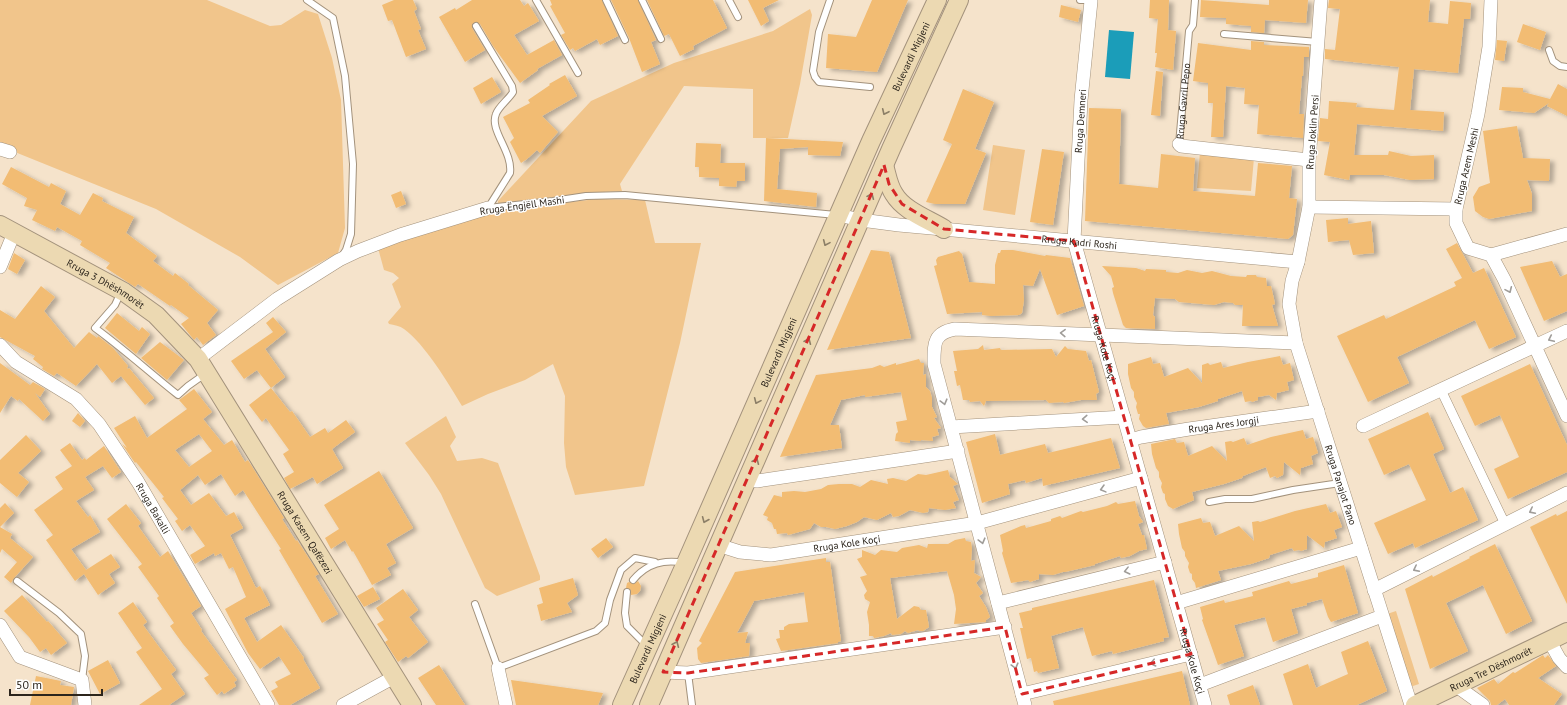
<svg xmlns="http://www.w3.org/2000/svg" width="1567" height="705" font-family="'PT Sans',sans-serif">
  <defs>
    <filter id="shadow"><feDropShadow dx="4.5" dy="2.5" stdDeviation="2" flood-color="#0004"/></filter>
  </defs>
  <rect width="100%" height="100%" fill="#f5e3cb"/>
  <!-- green -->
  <path fill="#f1c58b" d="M0 0H207L270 26 281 25 305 10 318 14 332 58 341 100 345 228 338 253 278 285 240 257 156 209 0 146Z
    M810 9 812 15 800 84 788 138H753V89L684 86 620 184 622 191 586 193 498 204V201L591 101 674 63 773 31Z
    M993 145 1025 150 1015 215 983 210Z
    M1200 152 1254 158 1251 191 1197 188Z
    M597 199 645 200 655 243H701L680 343 644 486 575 495 566 467 564 443 565 396 553 364 525 380 488 394 462 406C449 384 424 343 404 329 400 326 394 325 389 324L388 322 401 307 392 284 399 278 393 273 384 270 378 248 499 210Z
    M446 416 456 437 450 446 457 461 482 458 498 463 540 576V580L497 596 485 588 441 494 429 475 405 443Z
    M1396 611 1419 684 1410 687 1387 614Z"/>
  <!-- water -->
  <path fill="#1b9db9" d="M1109 30 1134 32 1130 79 1105 77Z"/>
  <!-- building -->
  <path fill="#f2bc73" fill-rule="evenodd" filter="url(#shadow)" d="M394 0H413L417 9 414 11 421 29 418 30 426 49 406 57 392 20 388 21 382 5Z
    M472 0H520L524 6 528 3 539 21 514 35 516 38 527 55 554 40 562 55 537 69 538 70 520 83 493 46 480 24 476 22 472 24V28L485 50 465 62 439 17 455 8 456 10Z
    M550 0H602L618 36 600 45 597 39 575 51 573 48 570 50 561 35 565 33 550 6 552 5Z
    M611 0H638L656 40 651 42 660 64 642 72 629 38Z
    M647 0H713L727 28 693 46 694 49 680 56 669 34 664 36Z
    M748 0H779L763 8 769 21 761 26Z
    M872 0H908L877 72 826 68 828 34 856 37Z
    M1150 0H1169L1168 30 1176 31 1173 70 1155 67 1157 53H1155L1158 19 1149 18Z
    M1201 0 1269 5V0H1308L1306 23 1265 20 1264 33 1251 32V26L1226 24V18L1200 17Z
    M1329 0H1430L1428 22 1448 24 1450 1 1471 3 1470 19H1464L1458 73 1414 69 1410 110 1444 112 1443 131 1357 124 1354 155H1388L1389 151 1411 156 1434 155V179L1410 180 1384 175H1350L1349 180 1324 175 1330 142 1318 141 1320 118 1328 119 1329 101 1357 103 1356 107 1394 110 1399 67 1325 59V49L1335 50 1340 9 1328 8Z
    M1061 5 1081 10 1078 22 1059 17Z
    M1523 24 1546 32 1540 50 1517 42Z
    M1497 40 1507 41 1504 61 1495 60Z
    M1251 41 1264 42V45L1309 47V57H1304L1303 76H1302L1299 114H1304L1303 138 1257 134 1259 105 1244 104 1245 88 1226 86 1223 137H1211L1213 103H1208V83L1193 81 1198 43 1251 50Z
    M1156 71 1163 72 1160 116 1151 115Z
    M565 75 577 96 542 116 558 132 540 153 537 150 527 159 521 163 510 142 514 138 503 117 530 103 528 100 550 85 549 84Z
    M492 77 501 92 481 104 473 88Z
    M1558 84 1567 89V116L1547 106 1549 103 1534 113 1499 110 1502 87 1523 88V92L1550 99Z
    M963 89 994 102 975 149 986 153 965 204H935L926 202 952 144 943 140Z
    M1089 108 1121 109 1119 184 1158 188 1161 154 1195 158 1193 191 1255 196 1258 163 1292 166 1289 198 1297 199 1293 235 1288 239 1085 221Z
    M1517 126 1523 158 1550 159 1549 181 1527 180 1532 194V211L1489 219 1483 217 1475 211 1473 197 1479 187 1490 183 1483 131Z
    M766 138 843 142 840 156 808 155V147L780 149 777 189 817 193 816 207 764 201Z
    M696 143 721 144 720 163H745V181H737L736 187 719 186V178L699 177V167H695Z
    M1042 149 1064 152 1053 225 1030 222Z
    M11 167 49 187 51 183 66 191 60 204 80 215 93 193 103 198 102 201 134 217 126 233 157 256 153 261 173 276 175 273 189 284 188 285 218 310 207 323 216 335 203 345 197 337 194 340 181 324 189 318 171 305 170 306 138 284 135 287 106 268 110 263 80 245 82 241 57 227 55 231 32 220 37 210 24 206 27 198 2 184Z
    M401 191 406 204 396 208 391 195Z
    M1348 218V224L1371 221 1374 253 1353 255 1349 240 1328 242 1326 220Z
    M1457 243 1473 273 1484 268 1516 337 1489 349 1475 320 1397 357 1409 383 1368 402 1337 336 1384 315 1386 319 1456 286 1454 282 1462 278 1446 249Z
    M871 250 889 252 911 338 827 350Z
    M1001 250H1013L1045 256 1046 255 1070 258 1084 306 1057 315 1040 269 1033 286 1023 285 1024 300 1022 313 1019 315 991 316 982 315V312L947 314 934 266 937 265 936 260 938 257 959 251 962 254 969 282 995 284V265L998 253H1000Z
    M14 253 25 260 17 274 8 269Z
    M1552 261 1560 277 1567 274V311L1544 321 1520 267Z
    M1102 266 1136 268 1145 271 1146 269 1166 270V272L1178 273 1187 270 1202 273 1212 271 1231 276 1246 277 1247 275H1256L1257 277 1266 278 1267 286H1271L1275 304 1272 305 1278 326H1242L1243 305H1235L1233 303 1224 302 1214 305 1179 302 1175 299 1155 298 1153 315 1155 317V329L1126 328 1123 325 1113 293 1112 288 1114 287 1111 276Z
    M41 286 55 297 44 311 74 348 89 332 97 338 98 336 113 348 128 366 127 368 128 369 129 368 154 398 145 405 121 376 112 383 97 364 76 386 57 373 54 376 42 369 43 367 33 359 35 356 0 337V310L15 319Z
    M117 313 139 331 142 327 150 334 136 354 105 328Z
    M273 317 286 332 265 349 285 377 271 388 257 370 244 379 231 361 273 332 266 323Z
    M160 342 184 360 167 380 141 358Z
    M983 345 984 350 1000 348 1001 350 1052 349 1056 357 1065 346 1068 349 1086 351 1089 361 1091 360 1099 392 1096 394 1097 400H1081L1064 403 1063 402 1049 403 1046 400 986 401 984 406 980 401 970 402 969 400H963L960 385 957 386 954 371H957L953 351 978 349Z
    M1280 356 1283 365 1290 363 1294 380 1287 382 1289 390 1277 393 1276 400 1269 395 1258 397V400L1252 402 1251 401 1245 402 1242 391 1218 399V401L1199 407 1166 413 1169 424 1146 428 1143 426 1139 419 1140 414H1138L1136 407 1137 403 1134 397V392L1131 388 1128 374V364L1151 357 1153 364 1160 363 1164 377 1188 368 1202 383V365L1208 363 1210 365 1221 362 1223 368 1248 362Z
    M919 359 921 363H924L923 375 926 374V387L930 391 932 398V407L937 417 934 418 941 428 937 429 939 435 932 437 933 441 921 440V441L910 440V443L895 441 896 434 898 432 896 422 907 420 901 392 865 397V395L841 400 830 425H839L842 448 780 457 816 375 872 368 880 365 884 367 896 363V365Z
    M0 363 30 385 33 382 45 389 40 397 35 393 50 414 43 421 19 399 18 401 11 396 0 413Z
    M1530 364 1567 445V472L1508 499 1494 469 1519 457 1500 415 1475 426 1461 396Z
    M271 388 290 412 292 411 310 437 325 428 328 433 346 420 355 432 332 449 343 468 317 484 313 477 290 489 284 478 294 472 283 454 289 450 266 418 262 422 249 405Z
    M194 389 212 412 203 419 224 445 232 440 245 462 248 460 284 518 282 519 296 541 297 540 319 574 315 576 338 614 322 623 279 550 281 549 243 490 235 496 221 474 205 485 198 475 180 490 191 505 209 493 226 516 234 512 243 528 230 535 256 588 260 586 270 605 244 618 257 642 281 625 304 658 303 659 320 688 290 705H279L271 691 278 687 275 682 291 674 279 656 260 669 248 653 225 609 246 597 233 567 229 569 221 553 215 556 214 553 195 564 190 555 205 546 190 525 182 531 175 521 178 519 162 498 164 497 136 462 135 463 122 444 127 448 114 428 135 416 147 438 187 409 179 400ZM199 434 212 451 189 467 175 450Z
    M1428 412 1444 449 1433 454 1450 493 1463 487 1478 520 1415 548 1413 543 1388 554 1374 523 1426 500 1409 464 1384 475 1368 439Z
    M78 413 85 421 80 427 72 421Z
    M1303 430 1306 439 1313 437 1318 453 1311 456 1313 464 1301 468 1300 475 1284 462 1283 475 1277 478 1275 476 1270 478 1266 467 1243 476 1242 478 1224 484 1192 492 1194 500 1173 509 1168 506 1165 499V494L1163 493 1161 487 1162 483 1159 477V472L1156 468 1152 454 1151 444 1175 439 1177 443 1184 442 1188 456 1212 446 1227 461 1225 442 1231 441 1233 442 1244 438 1247 445 1271 437Z
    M995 434 1000 455 1045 444 1048 453 1111 438 1120 468 1043 486 1042 478 1026 483 1025 480 1008 484 1010 494 982 503 966 442Z
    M26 435 41 451 18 473 29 482 17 497 0 483V460Z
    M70 443 82 460 85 458 86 460 104 446 121 472 112 478 103 466 85 477 94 490 76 501 88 517 90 515 100 532 71 549 86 570 111 554 120 567 109 574 115 583 98 595 84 574 75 581 46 540 53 535 34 510 63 489 55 477 72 466 60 450Z
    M948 470 950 477 958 484 953 486 959 500 953 502 956 508 945 510 929 508 928 512 923 513 910 510 899 516 893 517 891 513 877 520 864 517 857 522 847 526 835 529 826 527H821L814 523 810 529 788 535 787 533 777 534 776 529H774L772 523 767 520 768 517 763 515 774 495 782 497V492L794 491 805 492 821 489 828 485 839 484H852L860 487 871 480 888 484 887 479 893 478 906 481 918 474 926 475Z
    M379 471 413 528 386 544 396 563 387 568 391 575 372 585 353 551 352 552 345 540 331 549 325 538 339 529 324 505Z
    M1135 501 1139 516 1143 522 1138 524 1142 535H1144L1147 549 1139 551 1130 556 1121 558 1120 556 1095 564V565L1065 572H1063L1053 575 1039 574V579L1030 582 1028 580 1023 581 1011 583 1002 553 1003 551 1000 535 1021 526 1025 525 1026 528 1051 521V519L1060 516 1062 518 1081 511 1083 512 1107 506 1116 502 1118 504Z
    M5 503 14 513 0 527V508Z
    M126 504 141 523 138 526 160 557 168 551 201 606 191 613 202 630 201 631 237 680 234 682 236 686 224 694 222 691 217 695 204 678 209 675 183 644 170 626 174 623 157 598 159 596 138 567 142 564 107 519Z
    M1326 504 1330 513 1336 511 1342 527 1334 530 1337 538 1325 542 1324 548 1307 535V549L1301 551 1299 550 1294 551 1292 548 1270 555 1269 558 1251 564 1218 571 1221 580 1196 588 1195 583 1192 579V574L1190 573 1188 567 1189 563 1185 556V552L1182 548 1179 534 1178 524 1201 518 1203 523 1210 522 1215 536 1239 526 1254 541 1252 522 1258 521 1260 522 1295 511Z
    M1567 511V604L1530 527 1556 514 1557 516Z
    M0 527 12 534 10 538 33 557 14 578 11 583 4 577 17 562 2 549 0 553Z
    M606 538 613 547 598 558 591 549Z
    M965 538 966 541 971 542 972 549 971 561 975 560 974 573 981 577 976 583 983 593 979 596 986 607 990 617 986 620V622L954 624 956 609 954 595 947 571 890 578 897 619 914 606 919 607 921 610H926L929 627 923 631H919L918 630 908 633 905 631 901 634 892 635 891 633 884 636 874 638 873 636H869V625L867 612 870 602 865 599 864 595 867 591 860 577 867 575 857 559 862 557V550L875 555 881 550 897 552 902 548 919 545 927 548 928 544H948L955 540Z
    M1495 544 1532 621 1506 634 1483 585 1446 603 1468 651 1430 669 1405 589 1432 575 1433 577 1470 558 1469 557Z
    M826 558V562H830L841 641 838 642V643L781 651 776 639 780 638 779 630H784V627L789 624 808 622 804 592 754 601 737 633 748 632 745 643H750L749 656 701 663 698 659 697 648 702 643 699 641 735 572Z
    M1344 565 1358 613 1331 622 1328 617 1322 599 1307 603V605L1291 609 1298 633 1273 642 1265 617 1234 625 1244 656 1218 665 1202 620 1203 619 1200 607 1224 600 1225 603 1253 596 1252 592 1289 581 1291 584 1318 577V573Z
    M573 578 578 595 567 603 572 612 541 621 537 605 543 603 539 588Z
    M1154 580 1169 637 1163 638 1164 641 1113 654 1112 651 1092 656 1083 627 1065 632 1051 636 1059 668 1038 673 1037 671 1034 672 1031 658 1027 659 1020 628H1023L1019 613 1032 610V608Z
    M638 581 641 586 640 591 637 594 631 595V590L626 588 627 583 629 582 634 584Z
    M373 587 380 599 364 607 357 596Z
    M403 589 418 610 409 617 428 642 408 658 406 656 398 662 385 642 388 640 377 624 384 620 376 608Z
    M22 595 47 622 48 621 67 643 51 655 46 648 40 652 29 637 4 611Z
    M133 602 147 622 143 625 176 670 171 674 185 694 169 705H139L162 689 136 652 142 648 118 613Z
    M1368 641 1387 691 1357 705H1293L1283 674 1308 664 1316 688 1348 674 1341 652Z
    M1543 655 1545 658 1548 655 1556 666 1538 678 1562 694 1554 705H1509L1505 699 1497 705H1491L1490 701 1477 688 1494 679 1498 684 1513 672 1515 673Z
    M108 660 120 683 100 694 88 671Z
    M439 665 445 674 465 705H436L418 678Z
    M1182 671 1190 705H1054L1053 701Z
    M36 676 61 681 60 685 74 687 71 705H30Z
    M511 680 603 693 598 705H516Z
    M1253 685 1260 705H1230L1227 695Z"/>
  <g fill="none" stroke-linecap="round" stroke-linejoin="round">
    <defs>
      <g id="service">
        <path d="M307 0 333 18 345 76 353 164 351 234 346 250 342 256"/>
        <path d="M536 0 578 73"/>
        <path d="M606 0 625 40"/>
        <path d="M642 0 661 39"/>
        <path d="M729 0 738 17"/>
        <path d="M830 0 819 32 813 71 815 77 819 82 870 87"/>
        <path d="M1080 0H1092"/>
        <path d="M476 26 512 86 513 92C509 99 498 107 496 114 489 130 513 152 510 173L488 208"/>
        <path d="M1224 34 1318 42"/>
        <path d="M1549 50 1553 61 1560 66 1567 67"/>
        <path id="s1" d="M1179 144 1189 31 1193 25 1195 0"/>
        <path d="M488 208 553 201 586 196 625 195 836 215"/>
        <path d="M121 292 115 305 95 328C124 349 150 373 178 395L188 386 205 374"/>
        <path d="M1209 502 1225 499H1252L1293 490 1340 483"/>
        <path d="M633 580C647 563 664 559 685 563"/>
        <path d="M17 581 59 613 81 634 85 656 82 680"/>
        <path d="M627 592 625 613 627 626 647 646"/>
        <path d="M475 604 498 668 596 631 605 623 610 600 621 570 635 558 655 562"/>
        <path d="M688 673 692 705"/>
      </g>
      <path id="pedestrian" d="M1441 390 1505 524"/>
      <g id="minor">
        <path id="s2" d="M1321 0 1309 160V207L1298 262 1292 281 1289 304 1296 343 1411 705"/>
        <path d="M1491 0 1489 47 1478 114 1456 209V223L1468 248 1491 255 1504 279 1567 416"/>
        <path id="s3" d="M1091 1 1081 100 1074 241 1205 705"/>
        <path d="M1179 144 1181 146 1309 160"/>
        <path d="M0 149 10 152"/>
        <path d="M1309 207 1456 209"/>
        <path id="s4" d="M838 215 861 220 899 225 1298 262"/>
        <path d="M1491 255 1567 234"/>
        <path d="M0 267 14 233"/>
        <path id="s5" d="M0 345 16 362 76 399 99 424 138 482 268 705"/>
        <path d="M198 359 277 299 339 260 358 251 400 235 488 208"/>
        <path d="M1363 426 1567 331"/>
        <path d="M951 427 1124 417"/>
        <path id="s6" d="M1130 440 1141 437 1189 429 1318 411"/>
        <path d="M748 480 757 481 958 451"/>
        <path id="s7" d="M718 545 740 552 771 555 977 523 1141 478"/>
        <path d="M1374 590 1567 493"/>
        <path d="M998 603 1165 562"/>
        <path d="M1176 603 1361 548"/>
        <path d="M0 625 20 657 82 680 85 705"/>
        <path d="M1549 640 1559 658 1567 667"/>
        <path d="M498 668 506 705"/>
        <path d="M663 672 688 673 1005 627"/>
        <path d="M1200 685 1382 616"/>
        <path d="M1455 685 1483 705"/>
        <path d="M1022 694 1191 654"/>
        <path d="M343 705 394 677"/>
        <path d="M1025 705 934 364C934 344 933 333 955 329L1296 343"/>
      </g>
      <g id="secondary">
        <path d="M884 165C887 175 888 185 894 194 904 211 928 219 944 229"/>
        <path id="s8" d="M0 225 124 292 156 315 198 359 412 705"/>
        <path id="s9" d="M622 705 686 563 871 141 937 0"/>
        <path d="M649 705 891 149 959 0"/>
        <path id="s10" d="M1415 705 1567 632"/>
      </g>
    </defs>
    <!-- service casing -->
    <use href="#service" stroke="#a3927c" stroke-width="8"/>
    <!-- pedestrian casing -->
    <use href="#pedestrian" stroke="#a3927c" stroke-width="10"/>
    <!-- minor casing -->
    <use href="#minor" stroke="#a3927c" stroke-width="14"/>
    <!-- secondary casing -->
    <use href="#secondary" stroke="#a3927c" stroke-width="20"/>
    <!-- service -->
    <use href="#service" stroke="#fff" stroke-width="6"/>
    <!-- pedestrian -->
    <use href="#pedestrian" stroke="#fff" stroke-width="9"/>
    <!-- minor -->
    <use href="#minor" stroke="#fff" stroke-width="13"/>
    <!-- secondary -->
    <use href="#secondary" stroke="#ecd9b2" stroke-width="18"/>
  </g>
  <!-- one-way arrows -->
  <defs><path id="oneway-chevron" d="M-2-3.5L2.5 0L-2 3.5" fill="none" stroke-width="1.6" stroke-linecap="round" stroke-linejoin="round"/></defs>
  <g stroke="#8c7f67">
    <use href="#oneway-chevron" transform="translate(885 112) rotate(115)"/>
    <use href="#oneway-chevron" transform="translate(871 196) rotate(-67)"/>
    <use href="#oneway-chevron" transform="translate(826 243) rotate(114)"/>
    <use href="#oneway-chevron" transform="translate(808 341) rotate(-67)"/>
    <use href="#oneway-chevron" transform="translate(757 401) rotate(114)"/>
    <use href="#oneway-chevron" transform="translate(756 461) rotate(-67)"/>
    <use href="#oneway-chevron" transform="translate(705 520) rotate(113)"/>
    <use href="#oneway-chevron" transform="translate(676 644) rotate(-67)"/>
  </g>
  <g stroke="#a09d99">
    <use href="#oneway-chevron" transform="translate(1509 290) rotate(66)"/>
    <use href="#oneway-chevron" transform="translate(1063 333) rotate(-178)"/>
    <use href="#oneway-chevron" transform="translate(1551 339) rotate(155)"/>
    <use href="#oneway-chevron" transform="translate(944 402) rotate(75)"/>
    <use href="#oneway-chevron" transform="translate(1085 419) rotate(177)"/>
    <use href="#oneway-chevron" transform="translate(1103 489) rotate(165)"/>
    <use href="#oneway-chevron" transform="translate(1532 511) rotate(153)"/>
    <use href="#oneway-chevron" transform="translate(982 541) rotate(75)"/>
    <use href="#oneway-chevron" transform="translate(1416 569) rotate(153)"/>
    <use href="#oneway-chevron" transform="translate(1127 571) rotate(166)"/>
    <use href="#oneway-chevron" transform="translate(1153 663) rotate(167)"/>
    <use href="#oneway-chevron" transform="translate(1015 666) rotate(75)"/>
  </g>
  <!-- marked area -->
  <path fill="none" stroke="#d62828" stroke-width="3" stroke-dasharray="8 5" stroke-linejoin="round" d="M884 165 889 184 902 204 944 229 1074 241 1191 654 1022 694 1005 627 688 673 663 672Z"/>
  <g text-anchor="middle" stroke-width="3" stroke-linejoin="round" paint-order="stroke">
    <!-- street labels -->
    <g font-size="10" fill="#2c251c" stroke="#fff">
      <text dy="4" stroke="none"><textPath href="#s9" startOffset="710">Bulevardi Migjeni</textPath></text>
      <text dy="4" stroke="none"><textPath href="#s1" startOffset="43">Rruga Gavril Pepo</textPath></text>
      <text transform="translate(1080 121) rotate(-86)" y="4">Rruga Demneri</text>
      <text transform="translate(1312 132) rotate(-86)" y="4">Rruga Joklin Persi</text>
      <text transform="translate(1466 166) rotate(-77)" y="4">Rruga Azem Meshi</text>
      <text transform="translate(522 205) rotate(-8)" y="4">Rruga Ëngjëll Mashi</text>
      <text dy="4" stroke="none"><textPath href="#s4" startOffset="243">Rruga Kadri Roshi</textPath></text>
      <text dy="4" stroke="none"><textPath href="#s8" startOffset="121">Rruga 3 Dhëshmorët</textPath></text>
      <text dy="4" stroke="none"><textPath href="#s3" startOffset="352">Rruga Kole Koçi</textPath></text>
      <text dy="4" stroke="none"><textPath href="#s9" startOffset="386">Bulevardi Migjeni</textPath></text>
      <text dy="4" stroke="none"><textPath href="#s6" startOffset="95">Rruga Ares Jorgji</textPath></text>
      <text dy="4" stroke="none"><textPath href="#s2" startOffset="495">Rruga Panajot Pano</textPath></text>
      <text dy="4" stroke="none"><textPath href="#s5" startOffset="228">Rruga Bakalli</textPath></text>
      <text dy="4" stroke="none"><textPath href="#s8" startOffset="445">Rruga Kasem Qafëzezi</textPath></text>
      <text dy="4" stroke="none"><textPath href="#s7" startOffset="131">Rruga Kole Koçi</textPath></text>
      <text dy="4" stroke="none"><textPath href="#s9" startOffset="62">Bulevardi Migjeni</textPath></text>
      <text dy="4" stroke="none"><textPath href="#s3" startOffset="677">Rruga Kole Koçi</textPath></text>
      <text dy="4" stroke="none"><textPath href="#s10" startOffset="84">Rruga Tre Dëshmorët</textPath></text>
    </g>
  </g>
  <!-- scale -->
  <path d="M10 689v6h92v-6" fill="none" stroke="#2c251c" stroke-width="2"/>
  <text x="16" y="689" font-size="12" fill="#2c251c" stroke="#ffffff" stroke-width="3" paint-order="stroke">50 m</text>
</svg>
